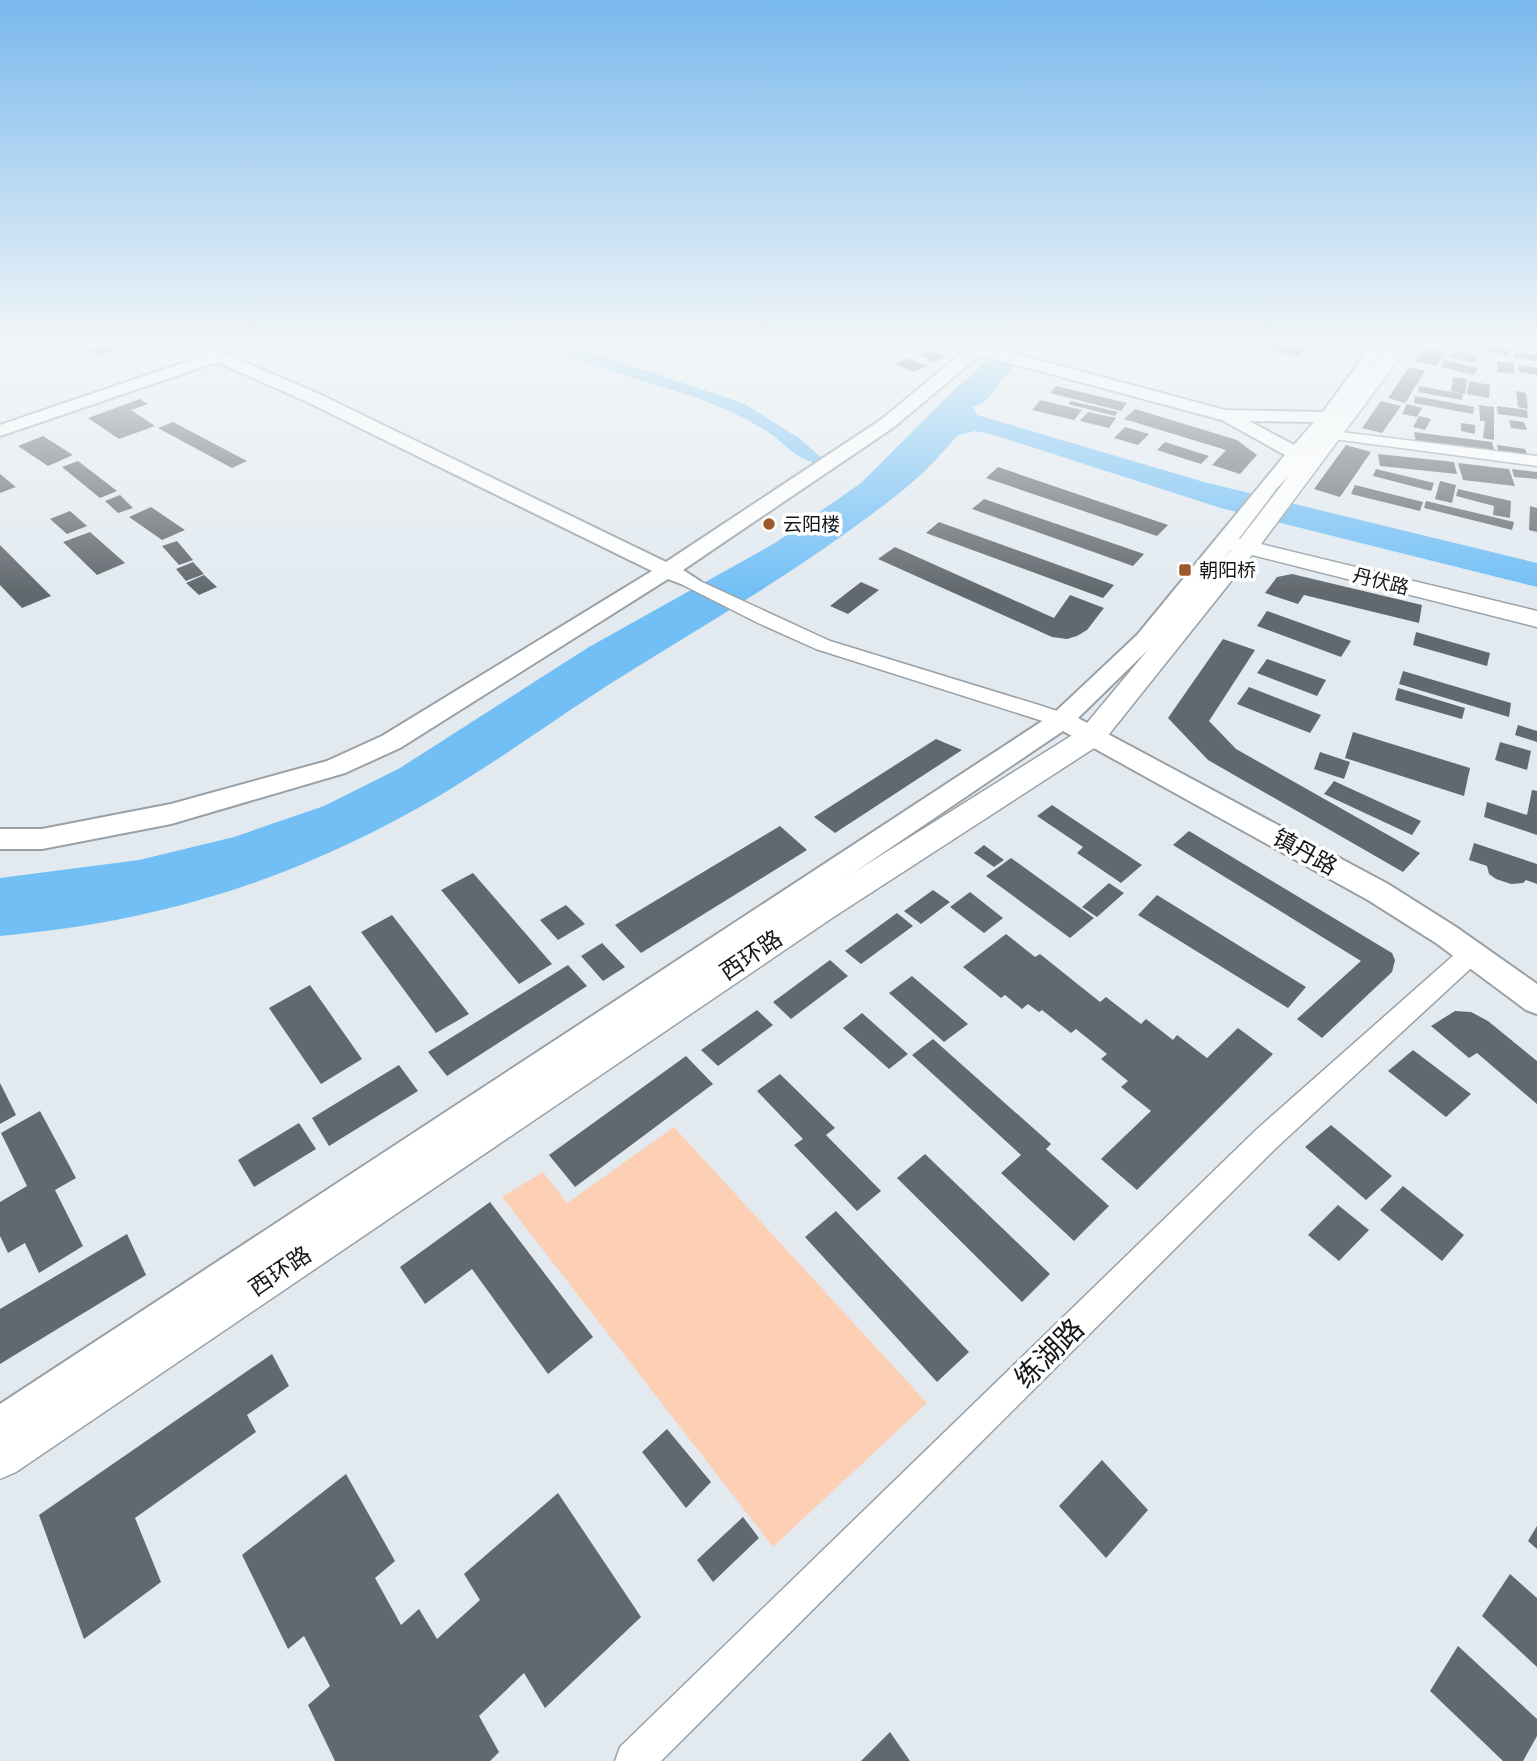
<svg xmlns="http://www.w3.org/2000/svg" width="1537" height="1761" font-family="'Space Grotesk','Noto Sans SC',sans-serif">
  <rect width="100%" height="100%" fill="#e2eaf0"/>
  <!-- green -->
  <path fill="#fdcfb5" d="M674 1127 927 1403 773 1547 502 1197 543 1172 567 1203Z"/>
  <!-- water -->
  <path fill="#72bff5" d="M544 345H570L745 404 800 439 822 458 816 463C798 460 785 444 771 434 702 388 617 381 544 345Z
    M1004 345H1038C1029 352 1019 359 1012 368 998 383 994 399 973 407L977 415 1204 482 1537 563V587L1221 508 991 434 975 431 958 435C942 453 926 471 908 486 823 555 729 610 637 667 560 714 488 770 409 813 275 886 152 922 0 936V878L139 860 234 837 324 806 400 768 589 647 775 543 861 483 950 394Z"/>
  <!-- building -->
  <path fill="#62696e" d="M97 345H105L115 350 101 356 88 349Z
    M1251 345H1306L1298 357Z
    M1457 345H1485L1509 349V356Z
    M1424 347 1445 352 1436 366 1415 361Z
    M930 350 945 357 933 362 918 354Z
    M1453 350 1479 356 1475 363 1449 357Z
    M1514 351 1537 355V361L1514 358Z
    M908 358 927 366 914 372 895 364Z
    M1445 360 1478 368 1474 375 1441 367Z
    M1498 361 1514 363V374L1497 372Z
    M1519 365 1537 368V375L1519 372Z
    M1409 367 1425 371 1405 403 1388 398Z
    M1453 377 1467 379 1465 394 1451 391Z
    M1469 381 1490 385 1489 398 1467 394Z
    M1056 386 1127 403 1121 411 1050 393Z
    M1419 386 1463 394 1462 400 1418 392Z
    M1516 391 1526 393 1528 409 1518 407Z
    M1415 396 1474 407 1473 414 1414 403Z
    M140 399 148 404 131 410 155 426 119 439 88 418Z
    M1040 400 1082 410 1074 420 1032 410Z
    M1071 401 1118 412 1115 416 1068 404Z
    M1381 401 1401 406 1382 433 1362 428Z
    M1407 404 1422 408 1417 417 1402 414Z
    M1479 405 1494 407V440L1483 438 1485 421H1480Z
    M1497 406 1527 410 1528 418 1498 414Z
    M1135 409 1237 440 1257 455 1240 474 1212 465 1226 450 1124 419Z
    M1088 412 1116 418 1109 428 1080 421Z
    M1419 416 1431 419 1425 430 1413 427Z
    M1509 420 1524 422 1527 430 1511 428Z
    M173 422 247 461 232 468 158 428Z
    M1461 423 1475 425V434L1461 431Z
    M1125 427 1149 434 1138 445 1114 438Z
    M1414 432 1492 442 1495 452 1416 442Z
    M43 436 73 455 48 466 18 446Z
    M1165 442 1209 456 1201 464 1157 450Z
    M1346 445 1371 452 1340 497 1314 489Z
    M1497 445 1525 449 1528 457 1499 454Z
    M1378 454 1454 462 1457 474 1380 466Z
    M78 461 117 491 100 498 62 467Z
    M1458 463 1509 469 1515 486 1463 480Z
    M998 467 1168 525 1157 536 986 478Z
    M1376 469 1434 483 1431 491 1373 476Z
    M1512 469 1537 472V479L1514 477Z
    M0 474 16 487 0 493Z
    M1440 481 1456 485 1452 503 1435 499Z
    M1355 485 1423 502 1420 511 1351 494Z
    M1458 489 1511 501 1510 518 1493 515 1494 506 1456 496Z
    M120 495 133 508 118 513 105 501Z
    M984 499 1144 554 1133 566 972 509Z
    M1426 501 1514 522 1512 530 1424 508Z
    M1530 506 1537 508V532L1529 530Z
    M151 507 185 530 162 540 129 517Z
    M70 511 87 526 67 534 50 519Z
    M939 522 1114 585 1103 598 926 533Z
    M90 532 125 563 97 575 63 542Z
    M177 541 193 560 179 565 162 546Z
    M0 545 51 596 22 608 0 585Z
    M895 547 1054 618 1070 595 1104 608 1087 630 1077 636 1067 639 1052 637 878 559Z
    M193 562 204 574 186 581 176 569Z
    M1292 574 1422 605 1419 623 1304 595 1298 604 1265 593 1277 577Z
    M204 575 217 587 199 595 186 583Z
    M861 582 879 590 848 614 830 606Z
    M1267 611 1351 641 1341 657 1257 626Z
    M1416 632 1490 653 1487 666 1413 645Z
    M1223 639 1255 650 1209 721 1236 749 1420 853 1403 872 1208 760 1168 718Z
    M1267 659 1326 680 1317 696 1257 673Z
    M1403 671 1511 703 1509 717 1399 684Z
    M1249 687 1321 715 1310 733 1237 704Z
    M1398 688 1465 708 1462 719 1395 700Z
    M1518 725 1537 731V742L1515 735Z
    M1353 732 1470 768 1464 796 1345 758Z
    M936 739 962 750 835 833 814 817Z
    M1500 742 1531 751 1527 770 1495 760Z
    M1320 752 1350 762 1344 779 1314 769Z
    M1334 781 1421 821 1412 835 1324 794Z
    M1532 790 1537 791V835L1484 817 1487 802 1527 815Z
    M1052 805 1142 865 1121 883 1077 853 1083 847 1037 816Z
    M780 826 807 850 641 953 615 925Z
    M1189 831 1392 953 1395 960 1392 972 1322 1038 1297 1019 1361 961 1173 845Z
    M1474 843 1537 864V884L1526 880 1523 883 1511 884 1496 879 1489 874 1487 866 1469 860Z
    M984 845 1004 860 994 867 974 853Z
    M1011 858 1094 918 1070 938 986 876Z
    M473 873 552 964 519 984 441 890Z
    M1109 883 1124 893 1097 917 1082 907Z
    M933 890 950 902 921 924 904 911Z
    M970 892 1003 918 984 933 950 907Z
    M1157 895 1306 987 1288 1008 1138 915Z
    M566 905 585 924 558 940 540 920Z
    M897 913 913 926 861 964 845 951Z
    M392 915 469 1014 436 1033 361 932Z
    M1006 934 1035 957 1040 954 1100 1002 1106 997 1141 1024 1146 1019 1173 1040 1177 1035 1207 1058 1238 1028 1273 1054 1137 1190 1101 1159 1151 1111 1121 1087 1128 1081 1101 1059 1107 1054 1076 1029 1071 1033 1042 1010 1039 1012 1028 1004 1022 1009 1005 995 1001 998 963 967Z
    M602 943 625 967 603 981 581 956Z
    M830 960 848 976 791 1019 773 1002Z
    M568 965 587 986 447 1076 428 1052Z
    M912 976 968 1024 944 1042 889 993Z
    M310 985 362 1059 321 1084 269 1008Z
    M757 1010 773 1025 718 1066 701 1050Z
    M1455 1011 1471 1012 1488 1021 1537 1061V1104L1477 1053 1469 1058 1431 1026Z
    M862 1013 908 1054 889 1069 843 1028Z
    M933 1039 1051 1144 1046 1149 1109 1206 1074 1241 1001 1173 1021 1155 912 1055Z
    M1413 1050 1471 1094 1446 1117 1388 1071Z
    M686 1056 713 1084 575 1187 549 1155Z
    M399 1065 418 1091 329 1146 312 1118Z
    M780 1074 835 1128 826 1135 881 1191 857 1211 794 1145 803 1139 757 1091Z
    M0 1083 16 1115 0 1124Z
    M40 1111 76 1178 55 1190 83 1246 39 1273 25 1243 8 1253 0 1236V1202L27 1186 1 1133Z
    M299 1123 316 1149 254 1187 238 1160Z
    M1331 1125 1392 1176 1366 1200 1305 1147Z
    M925 1154 1050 1274 1022 1302 897 1178Z
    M1403 1186 1464 1235 1442 1261 1380 1210Z
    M490 1202 593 1337 548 1374 472 1269 425 1304 400 1267Z
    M1338 1205 1369 1230 1339 1261 1308 1235Z
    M836 1211 969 1352 937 1382 805 1237Z
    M127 1234 146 1275 0 1364V1309Z
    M272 1354 289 1386 247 1415 256 1432 135 1518 161 1582 84 1639 39 1515Z
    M667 1429 711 1482 686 1508 642 1452Z
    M1102 1460 1148 1510 1106 1558 1059 1506Z
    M346 1474 395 1561 375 1578 401 1625 419 1609 437 1639 480 1600 464 1574 558 1493 641 1617 545 1708 524 1673 479 1716 499 1752 490 1761H335L308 1705 330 1686 304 1636 288 1649 242 1555Z
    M743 1517 759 1538 713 1582 697 1560Z
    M1537 1526V1549L1528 1541Z
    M1510 1574 1537 1598V1667L1482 1616Z
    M1458 1646 1537 1719V1736L1523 1761H1503L1430 1691Z
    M890 1732 910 1761H861Z"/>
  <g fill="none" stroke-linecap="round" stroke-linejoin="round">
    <defs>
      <path id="minor" d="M219 345H239L210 357 203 353Z
        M1316 429 1537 456V466L1311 436 1309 433Z
        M689 576 830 641 1042 706 1069 715 1072 720 1069 725H1055L816 649 758 623 683 585 680 581Z
        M1472 943 1480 946 1484 953 1480 960 1276 1148 661 1761H615L620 1747 1256 1130 1464 946Z"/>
      <path id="tertiary" d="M957 345H991L990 347 1225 410 1323 412 1372 345H1388L1334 421 1305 459 1277 488 1208 580 1153 645 1078 718 1388 884 1456 927 1537 984V1014L1526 1010 1436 943 1368 900 1063 731 14 1441 0 1447V1404L1053 714 1137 635 1285 455 1222 420 980 355 894 427 683 570 700 581 697 586 689 587 668 579 400 748 345 773 171 824 42 849H0V829H42L171 804 327 761 382 736 652 571 305 401 217 362 0 436V425L218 351 317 393 666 562 882 419 964 351 959 349ZM1249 421 1314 422 1294 445Z"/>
      <path id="secondary" d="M1390 345H1409L1261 544 1537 611V627L1252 555 1102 743 832 918 16 1472 0 1479V1429L810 900 1082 729 1231 550 1218 547 1214 542 1218 537 1226 535 1240 539Z"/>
    </defs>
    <!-- minor casing -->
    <use href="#minor" stroke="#99a0a6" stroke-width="3"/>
    <!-- tertiary casing -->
    <use href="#tertiary" stroke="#99a0a6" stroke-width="4"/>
    <!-- secondary casing -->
    <use href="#secondary" stroke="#99a0a6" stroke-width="3"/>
    <!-- minor -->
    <use href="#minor" fill="#fff" fill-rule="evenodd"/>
    <!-- tertiary -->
    <use href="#tertiary" fill="#fff" fill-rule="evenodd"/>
    <!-- secondary -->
    <use href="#secondary" fill="#fff" fill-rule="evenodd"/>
  </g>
  <!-- sky -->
  <linearGradient id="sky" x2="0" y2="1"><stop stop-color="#79b8ed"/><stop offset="0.58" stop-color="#f2f6f8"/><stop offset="1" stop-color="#f2f6f8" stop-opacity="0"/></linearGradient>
  <rect width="1537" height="592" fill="url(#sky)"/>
  <!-- markers -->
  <g fill="#9d582c" stroke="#fff" stroke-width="2.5">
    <circle cx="769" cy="524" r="7"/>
    <rect x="1178" y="563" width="14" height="14" rx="3.5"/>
  </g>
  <g text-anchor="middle" stroke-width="7" stroke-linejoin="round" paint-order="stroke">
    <!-- far-poi labels -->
    <g font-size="19" fill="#141719" stroke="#fff" text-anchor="start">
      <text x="783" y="531">云阳楼</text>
      <text x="1199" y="577">朝阳桥</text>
    </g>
    <!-- far-street labels -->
    <g font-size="19" fill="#141719" stroke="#fff">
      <text transform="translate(1381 581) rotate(14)" y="7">丹伏路</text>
    </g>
    <!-- street labels -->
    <g font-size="23" fill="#141719" stroke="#fff">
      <text transform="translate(1305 852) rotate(29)" y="8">镇丹路</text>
      <text transform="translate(751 955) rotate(-34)" y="8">西环路</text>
      <text transform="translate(280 1271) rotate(-34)" y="8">西环路</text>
    </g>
    <!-- near-street labels -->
    <g font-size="28" fill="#141719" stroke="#fff">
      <text transform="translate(1049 1353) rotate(-45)" y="10">练湖路</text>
    </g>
  </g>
</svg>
